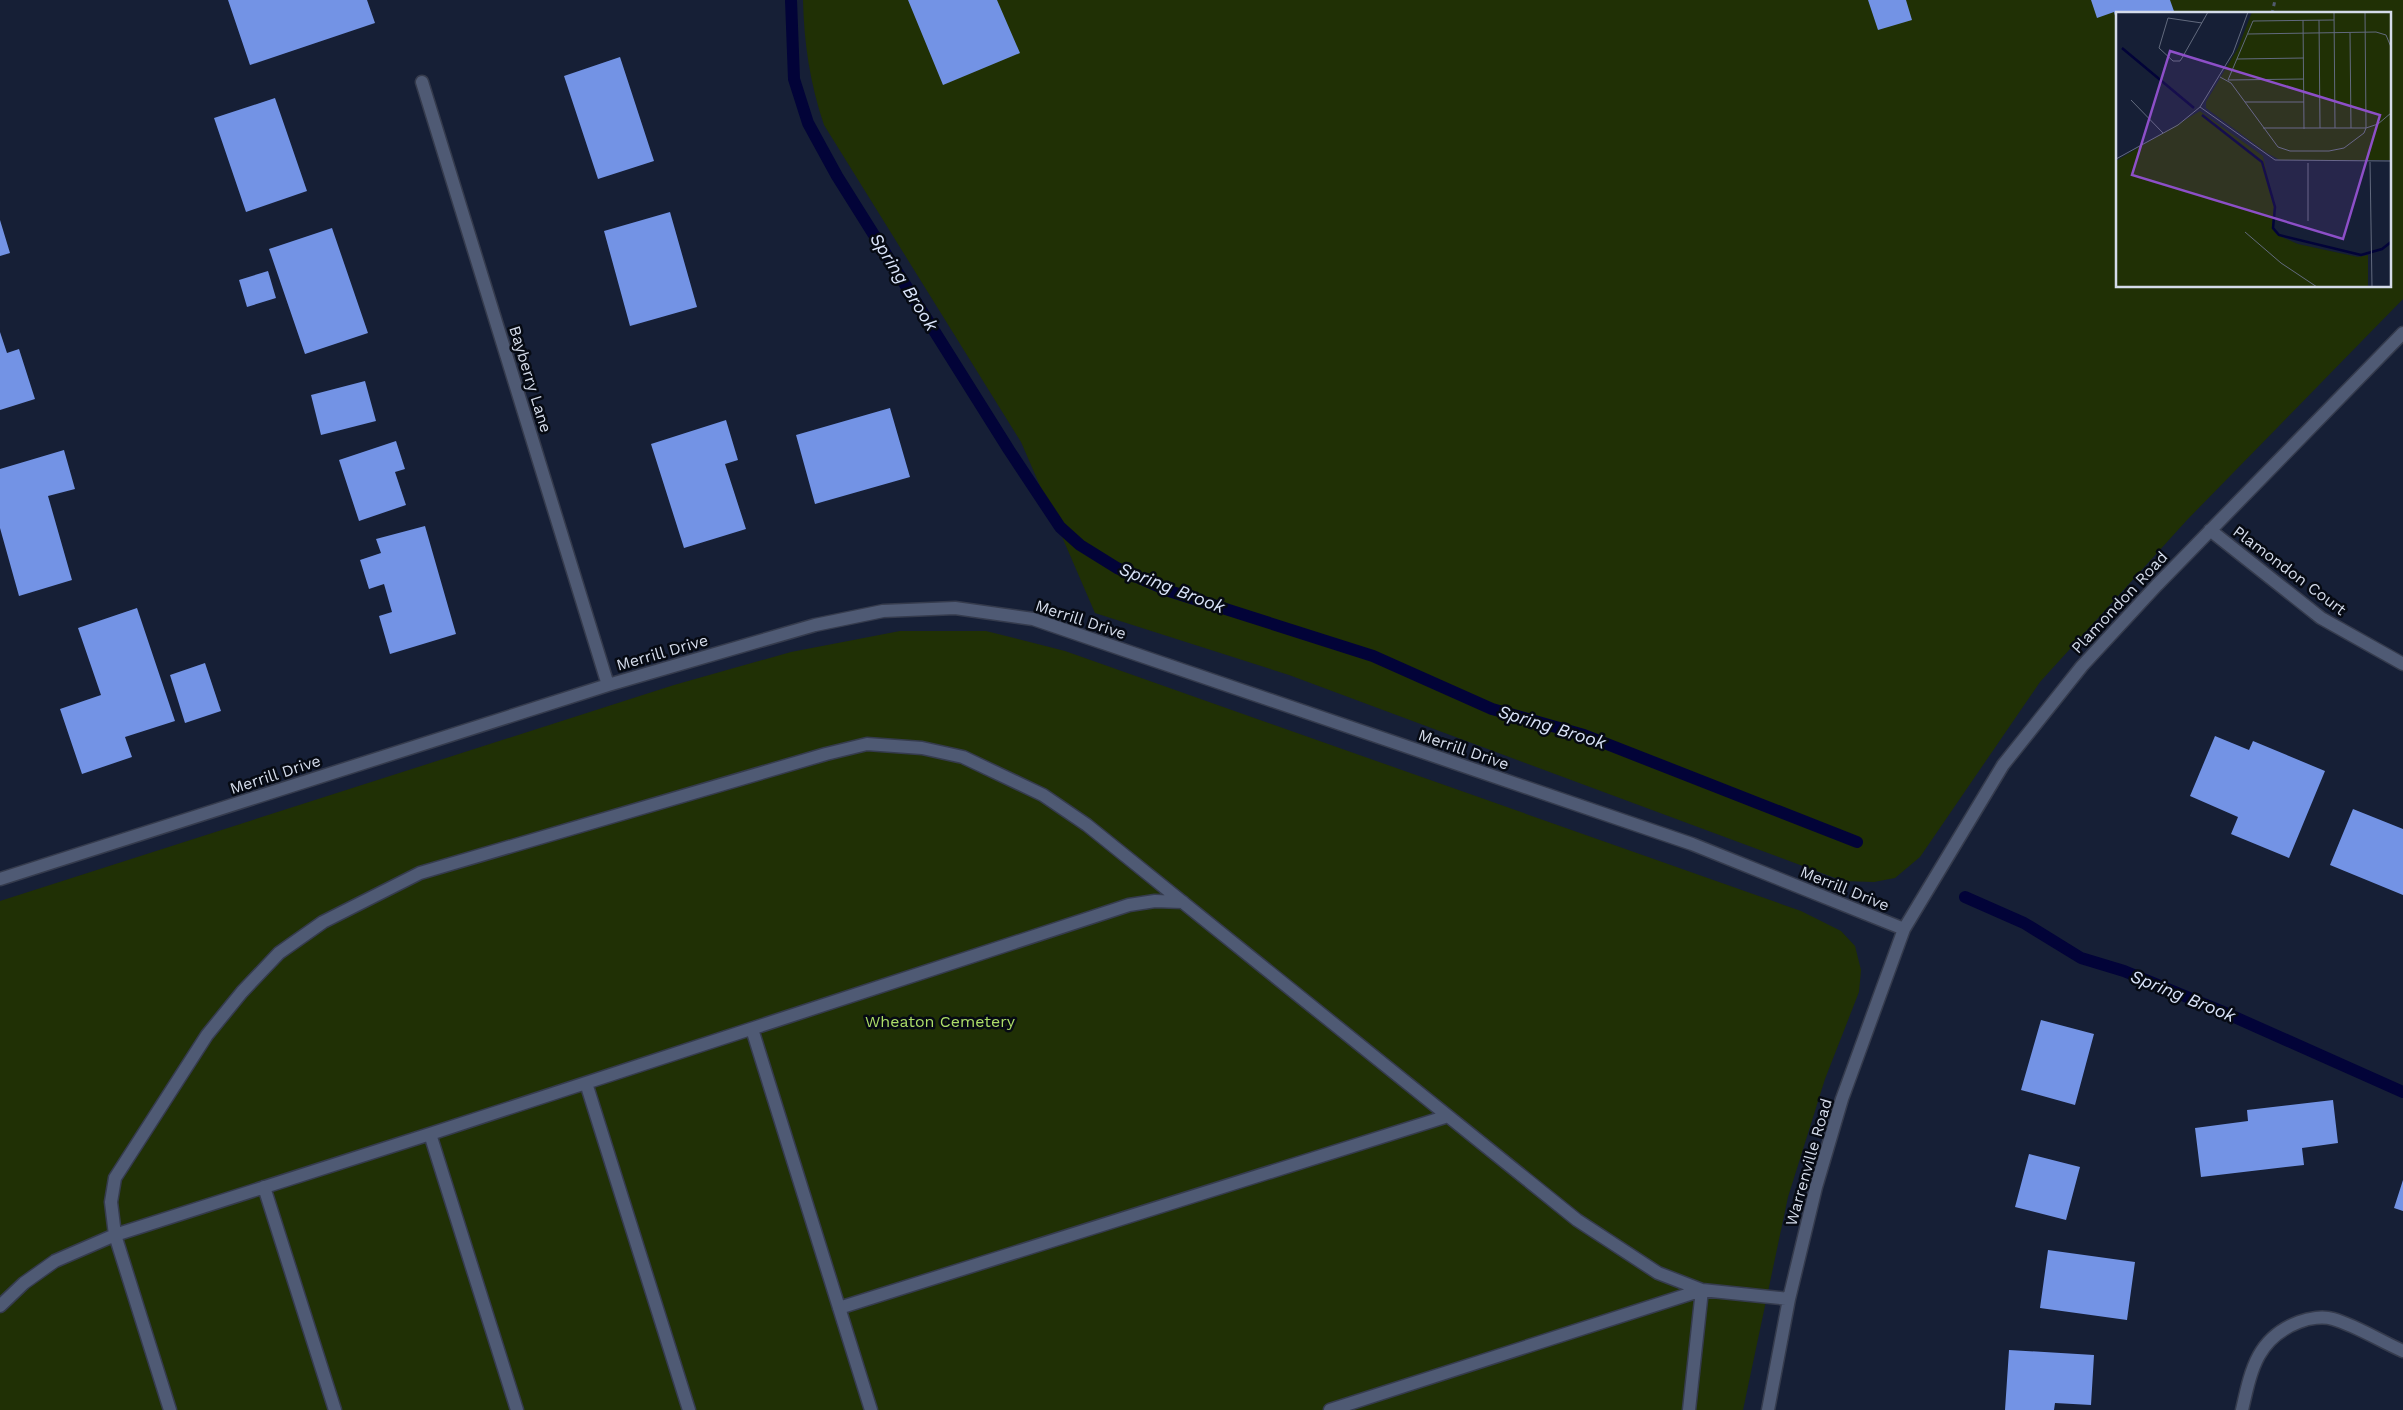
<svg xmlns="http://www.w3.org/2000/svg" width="2403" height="1410" font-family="'Work Sans',sans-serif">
  <rect width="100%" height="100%" fill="#161f36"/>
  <!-- green -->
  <path fill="#203005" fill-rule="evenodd" d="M803 0H2403V299L2187 520 2040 682 1920 857 1895 878 1874 882 1843 881 1289 675 1095 613 1021 442 824 125C810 83 804 44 803 0ZM2117 14H2389V286H2117Z
    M900 631H986L1065 651 1801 911 1841 931 1855 946 1861 970 1859 992 1825 1079 1788 1197 1743 1410H0V901L674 685 791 652Z"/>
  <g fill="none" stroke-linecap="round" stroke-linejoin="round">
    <!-- stream -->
    <path stroke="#020338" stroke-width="12" d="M791 0 794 79 808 123 837 176 1009 450 1060 527 1080 545 1117 568 1169 591 1373 656 1492 709 1584 735 1857 842
      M1965 897 2024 923 2081 958 2124 971 2221 1011 2403 1092"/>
  </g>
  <!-- building -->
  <path fill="#7393e5" d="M228 0H367L375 23 250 65Z
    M908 0H997L1020 53 943 85Z
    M1868 0H1906L1912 20 1878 30Z
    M2091 0H2170L2175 14H2117L2116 19 2114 12 2097 18Z
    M620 57 654 161 598 179 564 76Z
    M275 98 307 191 246 212 214 118Z
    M670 212 697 307 630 326 604 231Z
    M0 220 10 253 0 256Z
    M332 228 368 333 305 354 269 249Z
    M268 271 276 298 247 307 239 280Z
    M0 332 7 353 19 349 35 399 0 410Z
    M365 381 376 421 321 435 311 395Z
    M890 408 910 477 815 504 796 435Z
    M726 420 738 460 725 464 746 529 684 548 651 444Z
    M396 441 405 469 395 472 406 505 359 521 339 460Z
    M64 450 75 489 48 496 72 580 19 596 0 528V469Z
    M425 526 456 634 390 654 379 616 392 612 384 584 369 589 360 560 381 553 376 539Z
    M137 608 175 721 125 737 132 757 82 774 60 709 101 695 78 628Z
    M205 663 221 711 185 723 170 675Z
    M2215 736 2249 750 2253 741 2325 771 2289 858 2231 834 2238 817 2190 796Z
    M2353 809 2403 829V895L2330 865Z
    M2041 1020 2094 1034 2075 1105 2021 1090Z
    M2333 1100 2338 1143 2302 1148 2304 1165 2201 1177 2195 1128 2248 1121 2247 1110Z
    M2029 1154 2080 1167 2066 1220 2015 1207Z
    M2403 1180V1211L2394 1208Z
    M2048 1250 2135 1262 2127 1320 2040 1308Z
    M2009 1350 2094 1355 2091 1405 2055 1403 2054 1410H2005Z"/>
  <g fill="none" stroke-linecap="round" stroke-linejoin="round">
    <defs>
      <path id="minor" d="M422 82 608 685
        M2210 530 2321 618 2403 664
        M0 879 608 685 815 625 883 611 955 608 1033 619 1692 844 1904 929
        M752 1029 871 1410
        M586 1083 689 1410
        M430 1134 517 1410
        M264 1187 335 1410
        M0 1306 24 1283 55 1261 115 1235 430 1134 1129 905 1155 901 1183 902
        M839 1308 1448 1116
        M170 1410 115 1235 111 1202 115 1178 207 1035 242 992 279 953 323 922 420 873 826 754 867 744 922 748 963 757 1043 795 1087 825 1577 1220 1658 1273 1702 1290 1789 1299
        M1330 1410 1702 1290 1689 1410
        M1768 1410 1789 1299 1816 1187 1842 1099 1904 929 2003 765 2082 666 2157 585 2403 333
        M2242 1410C2251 1370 2257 1338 2299 1322 2309 1318 2323 1316 2333 1319 2357 1326 2380 1341 2403 1351"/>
    </defs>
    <!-- minor casing -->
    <use href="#minor" stroke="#353b4d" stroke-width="15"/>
    <!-- path -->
    <path stroke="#515a6e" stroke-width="3" stroke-dasharray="4 4" stroke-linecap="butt" d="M2272 14 2275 0"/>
    <!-- minor -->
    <use href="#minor" stroke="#4f5a74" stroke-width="12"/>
  </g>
  <g text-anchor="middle" stroke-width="5" stroke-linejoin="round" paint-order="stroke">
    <!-- street labels -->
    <g font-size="16" fill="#d4dbea" stroke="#060a13">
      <text transform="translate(531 379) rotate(73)" y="6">Bayberry Lane</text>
      <text transform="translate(2290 570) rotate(37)" y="6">Plamondon Court</text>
      <text transform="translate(2119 602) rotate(-47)" y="6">Plamondon Road</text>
      <text transform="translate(1081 619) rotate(18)" y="6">Merrill Drive</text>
      <text transform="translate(662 652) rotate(-16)" y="6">Merrill Drive</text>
      <text transform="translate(1464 749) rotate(19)" y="6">Merrill Drive</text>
      <text transform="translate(275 774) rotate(-18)" y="6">Merrill Drive</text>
      <text transform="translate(1845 888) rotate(22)" y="6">Merrill Drive</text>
      <text transform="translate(1808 1162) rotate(-74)" y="6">Warrenville Road</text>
    </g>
    <!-- park labels -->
    <g font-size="16" fill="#adde68" stroke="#060a13">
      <text x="940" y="1027">Wheaton Cemetery</text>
    </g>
    <!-- water labels -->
    <g font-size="18" font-style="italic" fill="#dae4fa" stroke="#060a13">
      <text transform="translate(904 282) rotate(58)" y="6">Spring Brook</text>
      <text transform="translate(1172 588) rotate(21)" y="6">Spring Brook</text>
      <text transform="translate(1552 727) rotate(17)" y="6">Spring Brook</text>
      <text transform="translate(2183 996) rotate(22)" y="6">Spring Brook</text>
    </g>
  </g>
  <!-- overview -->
  <g transform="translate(2116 12)">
    <rect width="275" height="275" fill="#161f36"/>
    <path d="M136 0H275V148H164L151 141 90 96V90L122 36ZM84 99 147 144 158 194 156 216 161 223 182 232 242 245 252 243V275H0V149Z" fill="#203005"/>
    <path fill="none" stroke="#020338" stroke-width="2.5" d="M6 36 78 96M86 103 146 150 159 195 157 216 163 223 245 243 266 237 275 230"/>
    <path fill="none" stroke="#626a7e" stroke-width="1" d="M218 0 219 116M187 8 188 117M203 8 204 116M137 9 112 68 188 67M137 9 218 8M86 11 52 6 43 36 57 49H64L66 46 92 0M234 21 235 116M132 22 260 20 270 23 275 35M121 47 188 46M104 65 115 71 162 135 174 139H213L228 136 248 121 250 116 249 0M15 88 47 121M129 90H188M84 95 159 148 275 149M147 116H250L262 112 275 101M0 147 62 113 84 95 117 41 132 0M254 150 256 275M192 151V209M129 220 165 251 201 275"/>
    <path fill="#8d4fc8" fill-opacity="0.15" stroke="#8d4fc8" stroke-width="2.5" d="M54 39 264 103 227 227 16 163Z"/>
    <rect width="275" height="275" fill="none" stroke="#d4dbea" stroke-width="2.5"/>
  </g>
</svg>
